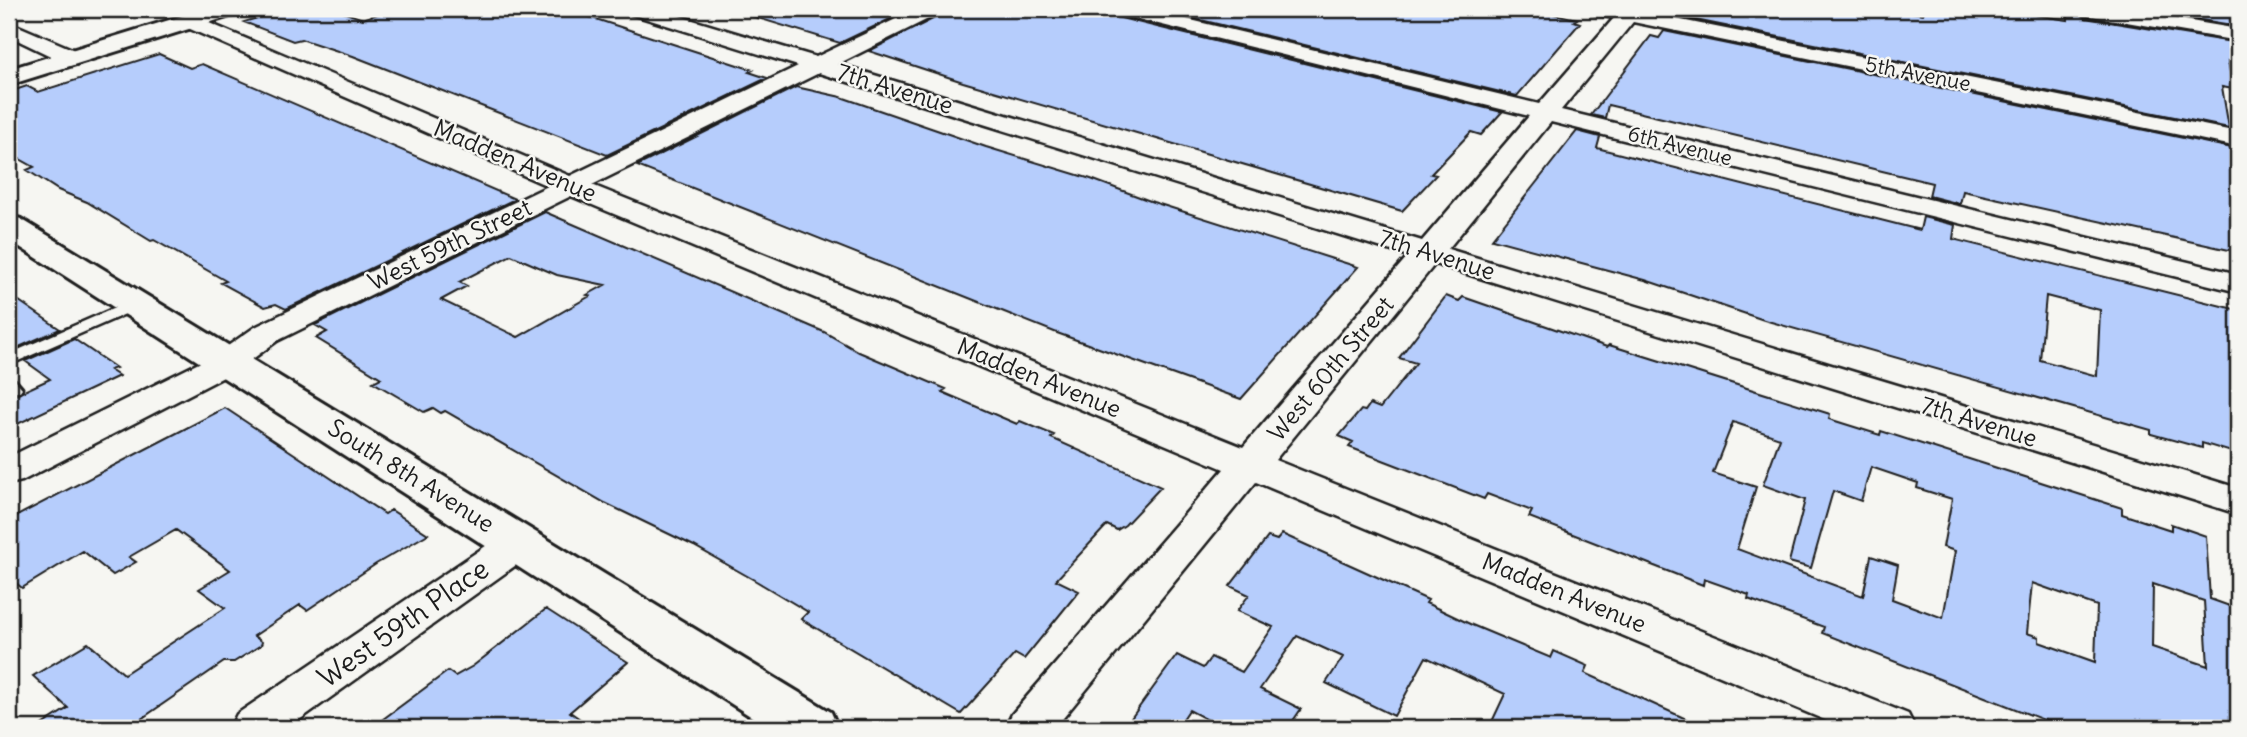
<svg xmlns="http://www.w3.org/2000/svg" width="2247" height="737" font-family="Delius,sans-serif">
  <rect width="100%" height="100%" fill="#f6f6f2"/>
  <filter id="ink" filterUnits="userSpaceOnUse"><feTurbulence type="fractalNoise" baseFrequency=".0143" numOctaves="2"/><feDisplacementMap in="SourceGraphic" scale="14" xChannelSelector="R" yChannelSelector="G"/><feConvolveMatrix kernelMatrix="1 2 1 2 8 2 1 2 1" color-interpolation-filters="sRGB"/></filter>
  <g filter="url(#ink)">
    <!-- building -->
    <path fill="#b6cdfc" stroke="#1c1c1c" stroke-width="2" fill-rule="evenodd" d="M287 9H334L363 19 392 9 405 13 418 9H565L753 70 749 72 767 78 607 155 353 56 301 39 293 41 244 22Z
      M749 9H911L840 43 748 15Z
      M946 9H1108L1113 16 1502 112 1481 135 1471 132 1431 174 1436 175 1402 211 963 82 869 51 941 15Z
      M1155 9H1530L1577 19 1574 21 1580 23 1517 96Z
      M1682 9H1893L1923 14 1925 9H1995L2068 20V9H2073L2085 18 2238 43V63L2228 61 2233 89 2222 87 2229 128 1676 16Z
      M2134 9H2238V26Z
      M1664 31 2232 148 2238 205V252L1963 191 1960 204 1929 196 1932 183 1608 105 1605 118 1591 115 1651 36 1659 38Z
      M159 54 190 68 202 64 515 199 286 309 276 304 265 307 221 283 226 281 154 240 151 241 87 202 58 190 27 170 34 167 9 153V92L27 86 38 92Z
      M796 87 841 97 986 147 1091 179 1153 202 1358 267 1241 399 1057 333 637 166Z
      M1577 131 1600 137 1597 148 1920 230 1923 217 1955 225 1953 239 2238 310V454L2202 443V448L2151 434V430L1764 320 1645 280 1492 239ZM2046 296 2100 310 2097 376 2040 360Z
      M545 212 824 332 859 352 946 389 942 392 1017 424 1020 421 1054 435 1051 438 1161 487 1125 525 1117 530 1107 525 1056 580 1079 591 1024 659 1015 654 961 714 801 619 808 612 756 581 694 546 605 503 445 411 441 413 433 408 424 412 373 382 381 378 316 338 327 332 315 325ZM511 255 557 275 605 285 587 295 590 296 518 337 441 300 467 286 459 282Z
      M9 294 51 323 60 329 10 351Z
      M1446 296 1459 301 1463 297 1607 347 1609 345 1830 414 1829 419 1880 435 1881 431 1994 467 2122 508V514L2171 530V524L2206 536 2210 599 2238 609V728H2064L1822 633 1824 627 1748 599 1749 595 1704 579 1703 585 1529 517 1532 511 1487 494 1484 499 1349 447 1353 442 1339 436 1361 410 1365 411 1370 404 1380 408 1416 363 1399 358ZM1733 422 1780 438 1763 485 1805 500 1789 562 1811 568 1833 491 1861 501 1871 467 1918 483 1917 488 1952 499 1943 547 1955 551 1943 618 1892 599 1898 565 1871 556 1863 596 1737 549 1756 487 1713 473ZM2032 583 2097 606 2095 662 2039 642V637L2027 633ZM2153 584 2204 601 2208 666 2152 647Z
      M74 339 116 368 110 370 119 376 9 428V398L50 379 25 361Z
      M225 408 385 514 391 510 428 534 376 564 307 610 300 605 254 636 262 642 261 645 234 662H224L128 728H37L68 708 33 676 88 643 124 674 225 608 199 589 230 570 176 530 129 557 136 562 113 575 83 551 22 588 9 577V520Z
      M1282 534 1428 600 1426 603 1472 625 1551 658 1554 651 1588 666 1585 673 1706 728H1489L1505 694 1426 657 1394 716 1326 683 1343 657 1297 636 1260 689 1301 709 1288 728H1223L1189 710 1177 728H1124L1177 655 1203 668 1211 657 1242 672 1273 627 1237 611 1249 595 1230 586 1268 537 1277 540Z
      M546 609 628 662 570 712 593 728H371L448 671 455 676 473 666Z"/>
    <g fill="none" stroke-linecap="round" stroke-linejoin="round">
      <defs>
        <path id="lane" d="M133 300 141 305 139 308 9 365V354Z
          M9 379 15 380 22 388 19 392H9Z"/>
        <path id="street" d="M625 9H656L816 57 917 9H943L940 13 838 64 1422 241 1529 116 1114 13 1111 9H1145L1539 104 1614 18 1591 13 1588 9H1643L1641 12 2238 132V147L1633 22 1561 110 2238 274V292L1551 122 1448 249 2238 488V514L1435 264 1275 460 1908 714 1915 728H1844L1256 482 1055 728H1005L1012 714 1224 469 571 196 277 341 239 369 22 481 9 484V457L215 355 255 327 548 186 181 25 178 21 181 17H195L570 176 798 66 628 13ZM819 73 1408 256 1243 447 592 185Z
          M2075 9H2120L2238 29V41L2085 15Z
          M9 22 79 52 82 57 79 62H63L9 36Z
          M519 529 533 533 539 543 533 553 288 728H230L237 714 505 533Z"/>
        <path id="secondary" d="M9 216 21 219 831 712 838 728H769L9 240Z"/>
        <path id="primary" d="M205 9H241L237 14 9 85V69Z"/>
      </defs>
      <!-- lane casing -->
      <use href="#lane" stroke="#1c1c1c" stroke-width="5"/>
      <!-- street casing -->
      <use href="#street" stroke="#1c1c1c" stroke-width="5"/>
      <!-- secondary casing -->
      <use href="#secondary" stroke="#1c1c1c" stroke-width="6"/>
      <!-- primary casing -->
      <use href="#primary" stroke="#1c1c1c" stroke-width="6"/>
      <!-- lane -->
      <use href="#lane" fill="#f6f6f2" fill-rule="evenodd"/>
      <!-- street -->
      <use href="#street" fill="#f6f6f2" fill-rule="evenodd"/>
      <!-- secondary -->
      <use href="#secondary" fill="#f6f6f2" fill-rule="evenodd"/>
      <!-- primary -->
      <use href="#primary" fill="#f6f6f2" fill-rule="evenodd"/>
    </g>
  </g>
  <g text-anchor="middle" stroke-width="5" stroke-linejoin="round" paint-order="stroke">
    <!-- far-street labels -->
    <g font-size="21" fill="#1c1c1c" stroke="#f6f6f2">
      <text transform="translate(1918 74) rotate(11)" y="7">5th Avenue</text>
      <text transform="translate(1680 146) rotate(14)" y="7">6th Avenue</text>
    </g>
    <!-- street labels -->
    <g font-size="24" fill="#1c1c1c" stroke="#f6f6f2">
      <text transform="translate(895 89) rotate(17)" y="8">7th Avenue</text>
      <text transform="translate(515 161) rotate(23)" y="8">Madden Avenue</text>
      <text transform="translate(450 245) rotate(-26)" y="8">West 59th Street</text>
      <text transform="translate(1437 255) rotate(17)" y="8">7th Avenue</text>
      <text transform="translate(1331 369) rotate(-50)" y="8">West 60th Street</text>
      <text transform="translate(1039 378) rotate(22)" y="8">Madden Avenue</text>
      <text transform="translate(1979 422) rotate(17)" y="8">7th Avenue</text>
      <text transform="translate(411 476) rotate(32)" y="8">South 8th Avenue</text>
      <text transform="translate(1564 593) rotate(22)" y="8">Madden Avenue</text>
    </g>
    <!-- near-street labels -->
    <g font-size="28" fill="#1c1c1c" stroke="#f6f6f2">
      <text transform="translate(403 623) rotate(-35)" y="10">West 59th Place</text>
    </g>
  </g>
  <!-- margin -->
  <rect width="2247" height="737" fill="none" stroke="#f6f6f2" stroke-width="35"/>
  <rect x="18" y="18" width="2212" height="702" fill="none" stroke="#1c1c1c" stroke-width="2.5" filter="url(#ink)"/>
</svg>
